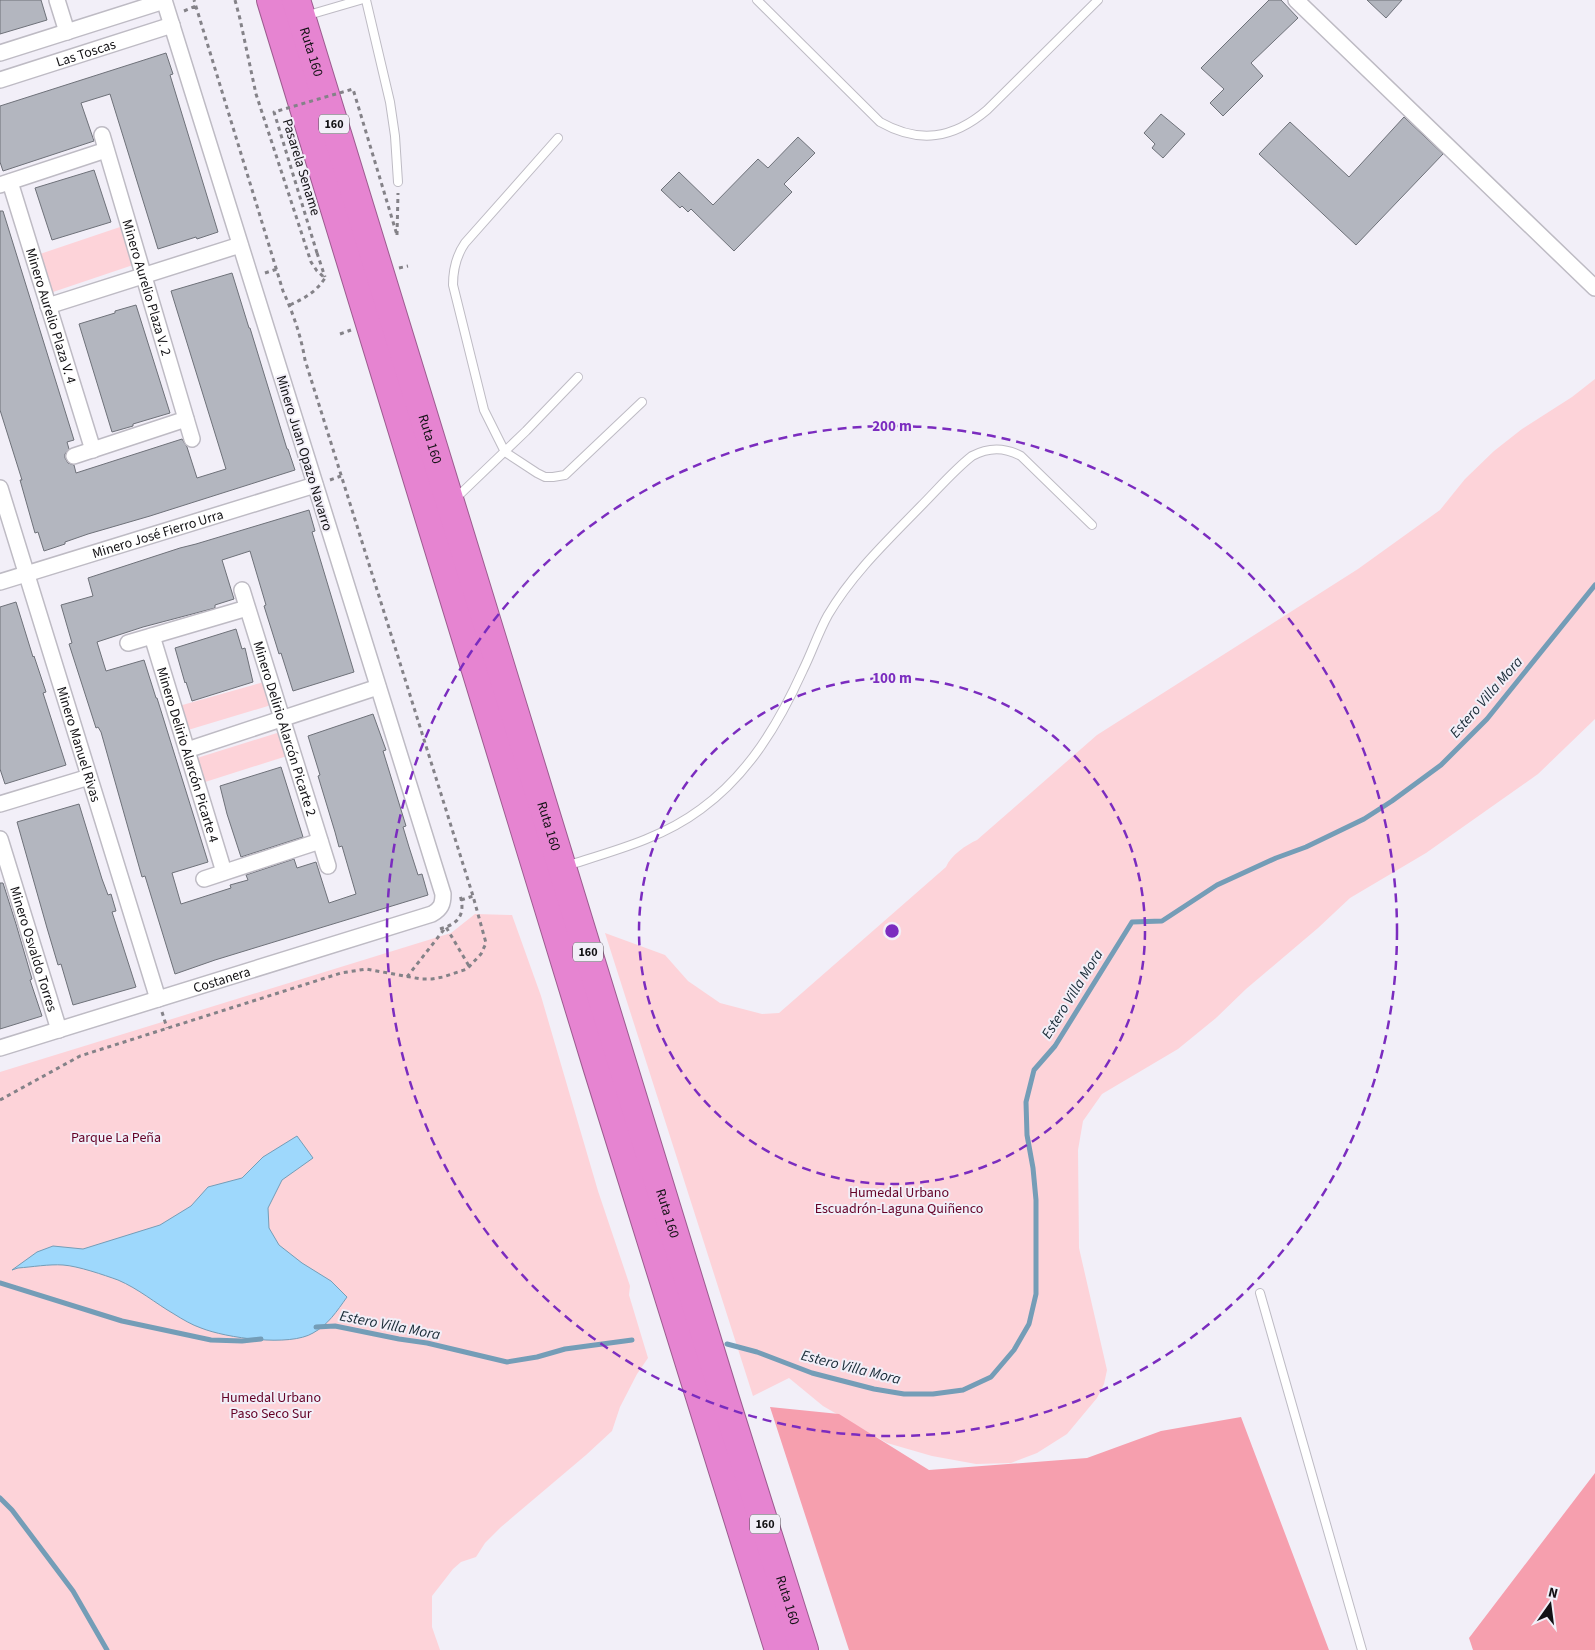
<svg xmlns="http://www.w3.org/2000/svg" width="1595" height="1650" font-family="'Source Sans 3',sans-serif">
  <rect width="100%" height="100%" fill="#f2eff8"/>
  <!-- green -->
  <path fill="#fdd3d9" d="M120 227 133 265 53 292 40 254Z
    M1595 379V719L1538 774 1426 853 1350 898 1318 928 1246 989 1216 1018 1178 1049 1102 1094 1083 1121 1078 1150 1079 1248 1107 1370 1104 1384 1097 1398 1067 1434 1037 1453 1011 1463 976 1464 932 1456 887 1443 823 1406 789 1378 753 1396 605 933 665 955 688 981 720 1003 762 1014 779 1013 946 867C951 855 966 845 977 840L1097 735 1358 569 1440 510 1465 479 1494 451 1522 429 1572 397Z
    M264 682 271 703 268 706 188 730 179 706Z
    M277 733 279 734 287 756 202 783 197 758Z
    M475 914 512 915 541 996 598 1191 630 1286 629 1295 648 1358 637 1374 620 1407 612 1431 586 1455 501 1527 485 1543 476 1557 461 1562 453 1569 432 1596V1627L440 1650H0V1072L451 933Z"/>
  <!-- forest -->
  <path fill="#f69fae" d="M770 1407 839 1414 929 1470 1087 1458 1161 1431 1241 1417 1329 1650H849Z
    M1595 1473V1650H1473L1469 1638Z"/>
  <!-- water -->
  <path fill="#9ed8fc" stroke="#749db7" d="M297 1136 313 1158 282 1180 268 1208 269 1228 279 1245 302 1263 331 1281 347 1297C337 1311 328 1325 313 1333 290 1347 226 1338 201 1328 192 1325 182 1319 174 1314 155 1303 139 1289 118 1280 104 1275 78 1266 63 1265 49 1264 32 1267 18 1268L12 1270 37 1252 53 1246 83 1249 160 1225 191 1206 208 1187 242 1178 263 1157Z"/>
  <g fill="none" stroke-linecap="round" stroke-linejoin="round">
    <!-- stream -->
    <path stroke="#749db7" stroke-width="5" d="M0 1283 122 1321 211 1340 242 1341 261 1339
      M316 1327 335 1326 399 1339 427 1343 507 1362 537 1357 565 1349 632 1340
      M727 1344 757 1352 812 1373 874 1389 904 1394H933L963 1390 991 1377 1014 1350 1029 1324 1036 1294V1200L1033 1168 1027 1135 1026 1102 1034 1070 1055 1046 1132 922 1162 921 1217 885 1276 858 1306 847 1364 819 1392 801 1441 765 1487 719 1595 585
      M0 1498 12 1510 73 1591 107 1650"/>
  </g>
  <!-- building -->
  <path fill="#b3b6bf" stroke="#6e7179" d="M0 0H41L47 20 0 34Z
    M1269 0H1281L1298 18 1251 63 1263 76 1223 116 1210 103 1224 89 1201 68Z
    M1367 0H1402L1386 18Z
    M166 53 173 74 170 75 218 232 197 239 196 237 158 249 110 94 81 103 94 141 3 171 0 162V106Z
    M1161 114 1185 134 1163 158 1152 148 1155 144 1144 133Z
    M1404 117 1443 154 1356 245 1259 154 1290 122 1349 177Z
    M798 137 815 153 784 184 792 192 734 251 691 209 688 212 682 206 680 208 661 190 679 172 713 205 758 159 768 168Z
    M94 170 111 222 52 240 35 188Z
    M0 211H3L74 440 67 442 69 449 65 454V458L68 463 74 465 76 473 182 439 187 447 197 478 226 469 171 291 232 273 249 328H250L287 449H288L295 470 150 516 88 534 65 542V544L44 551 38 532 35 533 20 480H22L0 410Z
    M136 305 170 413 133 424V426L112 432 79 324 115 313V311Z
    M309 510 315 531 312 532 354 672 293 691 281 653 279 654 275 641 264 606 266 605 250 551 222 560 234 599 215 605V608L143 627 97 642 106 671 144 660 156 698H157L208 862 172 873 181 904 231 888 230 885 248 880 246 875 294 859 297 868 316 862 329 903 356 894 342 846 339 847 335 832 318 776 320 775 308 736 373 714 386 750 383 751 406 826 403 827 409 847 418 875 422 874 428 895 215 960 175 974 145 876 142 877 101 732 98 727 96 728 69 644 72 643 61 605 93 596 88 578 180 548 196 544Z
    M16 602 33 657 34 656 46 692 43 693 66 765 5 784 0 769V607Z
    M236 629 242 649 245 648 253 682 192 701 186 682 185 683 175 648Z
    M281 767 303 837 241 857 227 814 220 786Z
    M79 804 102 879 108 895 111 894 116 911 112 912 136 987 73 1005 61 964 58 965 47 928 17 822Z
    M0 883H3L16 924 32 979 30 980 42 1016 0 1029Z"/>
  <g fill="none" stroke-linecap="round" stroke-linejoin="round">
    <defs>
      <path id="service" d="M366 0 390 102 395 136 398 182
        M757 0 880 122C919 144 953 139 987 110L1098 0
        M305 16 360 0
        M558 138 465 243C456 256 453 269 453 285L484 410 505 452 537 473 545 477H553L565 475 642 402
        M455 499 526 431 578 377
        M566 866C613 851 661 839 701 809 749 774 779 723 803 670 812 652 818 633 828 615 852 574 888 540 921 506 938 489 954 470 972 456 989 447 1004 447 1021 456L1092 525
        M1260 1293 1362 1650"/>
      <g id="minor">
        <path d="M57 0 67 32"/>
        <path d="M1296 0 1595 288"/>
        <path d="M0 53 164 1"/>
        <path id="s1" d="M0 80 172 25"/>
        <path id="s2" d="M102 135 192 439"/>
        <path id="s3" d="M10 182 93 450"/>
        <path d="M0 185 106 150"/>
        <path d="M48 306 240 245"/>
        <path d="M74 456 186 419"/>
        <path id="s4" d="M0 488 158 999"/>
        <path id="s5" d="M0 582 315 485"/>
        <path id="s6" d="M242 590 328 866"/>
        <path id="s7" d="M152 636 224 872"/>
        <path d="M128 643 247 608"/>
        <path d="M187 750 378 687"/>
        <path d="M0 804 89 777"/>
        <path id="s8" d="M0 839 59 1030"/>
        <path d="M204 879 320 841"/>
        <path id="s9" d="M0 1048 432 914C441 909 443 904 443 894L164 0"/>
      </g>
      <g id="motorway">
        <path d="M271 0 598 1069 779 1650"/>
        <path id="s10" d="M296 0 725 1399 804 1650"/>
      </g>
    </defs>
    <!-- service casing -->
    <use href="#service" stroke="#bebbc4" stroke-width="10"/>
    <!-- minor casing -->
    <use href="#minor" stroke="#bebbc4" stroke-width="18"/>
    <!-- motorway casing -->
    <use href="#motorway" stroke="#9c5c8f" stroke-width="30"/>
    <!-- path -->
    <path stroke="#848288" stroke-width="3" stroke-dasharray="4 4" stroke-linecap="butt" d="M235 0 240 19 256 94 311 262 317 271 325 278
      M184 11 196 6
      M397 235 398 193
      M317 253 325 277
      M399 268 408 266
      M265 273 277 269
      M290 305C305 298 316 292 325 278
      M340 334 351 330
      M330 480 341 476
      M461 900 473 896
      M440 929C458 924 466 915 460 895
      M407 977 446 927 469 966
      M162 1012 167 1028
      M0 1100 80 1056 341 973 366 969 421 979H432L443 977 467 969 481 954 486 943 473 896 305 360C301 336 293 313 283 291L194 0"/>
    <!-- service -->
    <use href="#service" stroke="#fff" stroke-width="8"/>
    <!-- minor -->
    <use href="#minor" stroke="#fff" stroke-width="15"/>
    <!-- motorway -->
    <use href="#motorway" stroke="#e684d1" stroke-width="28"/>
    <!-- path-bridge -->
    <path stroke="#848288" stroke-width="3" stroke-dasharray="4 4" stroke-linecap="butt" d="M317 253 274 112 353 89 397 235"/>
  </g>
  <!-- distance rings -->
  <g fill="none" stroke="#7b2cbf" stroke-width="2.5" stroke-dasharray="9 6">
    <circle cx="892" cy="931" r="253"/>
    <circle cx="892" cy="931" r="505"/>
  </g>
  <g text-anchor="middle" stroke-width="4" stroke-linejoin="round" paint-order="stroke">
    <!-- shield labels -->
    <g fill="#f2eff8" stroke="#565459" stroke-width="1">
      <rect x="319" y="114.5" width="30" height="19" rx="4"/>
      <rect x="573" y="942.5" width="30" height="19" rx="4"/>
      <rect x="750" y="1514.5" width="30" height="19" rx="4"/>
    </g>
    <g font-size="12" font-weight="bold" fill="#131215">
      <text x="334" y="128">160</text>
      <text x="588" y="956">160</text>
      <text x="765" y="1528">160</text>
    </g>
    <!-- street labels -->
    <g font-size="14" fill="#131215" stroke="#f2eff8">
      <text dy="5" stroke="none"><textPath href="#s10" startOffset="54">Ruta 160</textPath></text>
      <text dy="5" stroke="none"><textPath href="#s1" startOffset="90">Las Toscas</textPath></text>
      <text transform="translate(302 167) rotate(73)" y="5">Pasarela Sename</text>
      <text dy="5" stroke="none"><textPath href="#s2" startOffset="159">Minero Aurelio Plaza V. 2</textPath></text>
      <text dy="5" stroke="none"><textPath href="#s3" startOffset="140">Minero Aurelio Plaza V. 4</textPath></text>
      <text dy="5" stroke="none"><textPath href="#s10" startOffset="459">Ruta 160</textPath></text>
      <text transform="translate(305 453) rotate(73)" y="5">Minero Juan Opazo Navarro</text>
      <text dy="5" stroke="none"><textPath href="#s5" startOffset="165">Minero José Fierro Urra</textPath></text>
      <text dy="5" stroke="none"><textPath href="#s6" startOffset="145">Minero Delirio Alarcón Picarte 2</textPath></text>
      <text dy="5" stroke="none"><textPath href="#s4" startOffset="268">Minero Manuel Rivas</textPath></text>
      <text dy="5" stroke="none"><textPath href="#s7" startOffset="124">Minero Delirio Alarcón Picarte 4</textPath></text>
      <text dy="5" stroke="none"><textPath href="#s10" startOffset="864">Ruta 160</textPath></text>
      <text dy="5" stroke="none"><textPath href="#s8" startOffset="115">Minero Osvaldo Torres</textPath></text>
      <text dy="5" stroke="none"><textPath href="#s9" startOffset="232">Costanera</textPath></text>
      <text dy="5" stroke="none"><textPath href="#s10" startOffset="1269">Ruta 160</textPath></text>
      <text dy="5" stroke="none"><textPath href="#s10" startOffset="1674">Ruta 160</textPath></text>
    </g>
    <!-- park labels -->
    <g font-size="14" fill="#630126" stroke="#f2eff8">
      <text x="116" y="1142">Parque La Peña</text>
      <text x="899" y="1197">Humedal Urbano<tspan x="899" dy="16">Escuadrón-Laguna Quiñenco</tspan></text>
      <text x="271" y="1402">Humedal Urbano<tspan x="271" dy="16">Paso Seco Sur</tspan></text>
    </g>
    <!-- water labels -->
    <g font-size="15" font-style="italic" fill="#192b37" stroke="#f2eff8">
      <text transform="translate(1486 697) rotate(-49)" y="5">Estero Villa Mora</text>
      <text transform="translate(1072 994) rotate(-58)" y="5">Estero Villa Mora</text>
      <text transform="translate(390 1325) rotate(11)" y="5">Estero Villa Mora</text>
      <text transform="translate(851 1367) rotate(14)" y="5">Estero Villa Mora</text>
    </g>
  </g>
  <circle cx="892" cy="931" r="8" fill="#7b2cbf" stroke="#f2eff8" stroke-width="2.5"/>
  <g font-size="15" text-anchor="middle" font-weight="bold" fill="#7b2cbf" stroke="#f2eff8" stroke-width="4" stroke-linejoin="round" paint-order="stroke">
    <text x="892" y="431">200 m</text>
    <text x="892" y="683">100 m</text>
  </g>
  <!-- north arrow -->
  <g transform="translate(1550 1605) rotate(14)" stroke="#f2eff8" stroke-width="4" paint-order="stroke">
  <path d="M0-4L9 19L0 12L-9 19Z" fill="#131215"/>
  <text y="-8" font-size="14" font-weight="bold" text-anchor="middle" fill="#131215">N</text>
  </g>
</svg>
